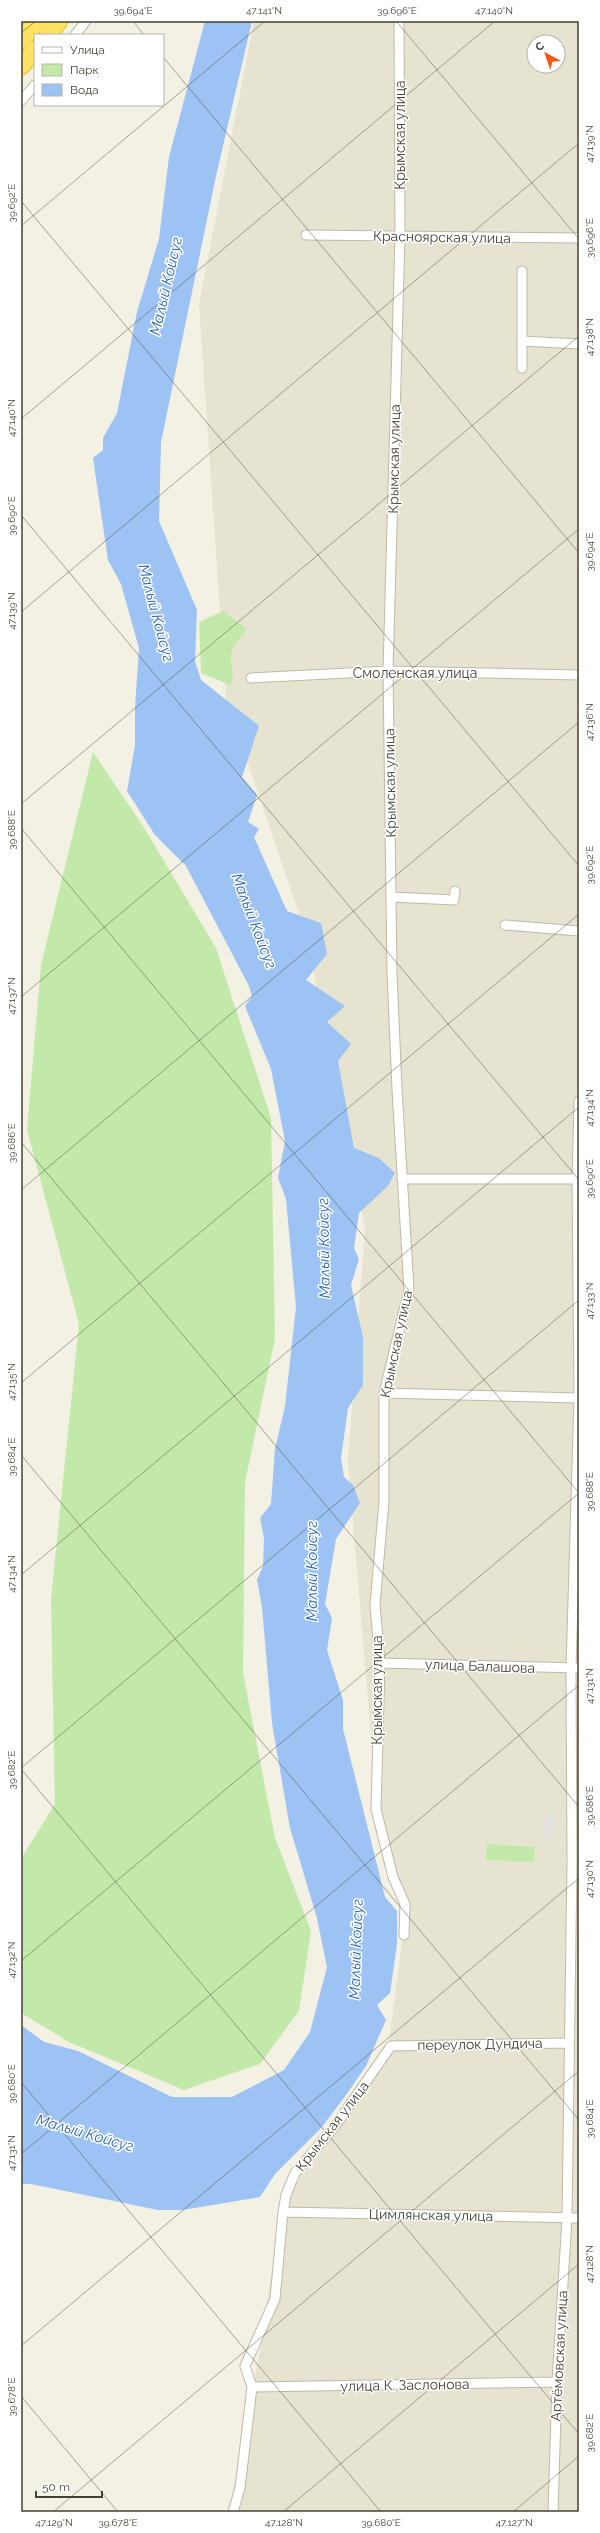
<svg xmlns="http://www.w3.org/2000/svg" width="600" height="2533" font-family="Raleway,sans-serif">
  <rect width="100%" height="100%" fill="#f3f0e4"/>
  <!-- residential -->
  <path fill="#e7e3d1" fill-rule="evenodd" d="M254 21H579V2512H227L233 2492 257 2367 285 2184 389 2043 403 1934 396 1880 376 1793 348 1463 365 1228 306 935 226 698 199 304ZM534 42H558V66H534Z"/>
  <!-- green -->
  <path fill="#c3e9aa" d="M223 611 247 629C242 638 234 641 232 652 228 663 237 674 230 685L201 673 199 622Z
    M93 752 143 826 216 948 271 1118 275 1339 245 1482 243 1673 275 1838 311 1931 299 2011 260 2064 184 2090 69 2042 21 2013V1859L55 1804 51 1599 79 1324 27 1130 41 965Z
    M487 1844 535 1847 534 1862 486 1860Z"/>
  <!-- parking -->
  <path fill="#e3e1dc" d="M547 1814 557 1815 551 1839 542 1837Z"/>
  <!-- water -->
  <path fill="#9cc3f3" d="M205 21H252L216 176 161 442 159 521 197 610 195 661 201 680 259 726 242 777 257 795 248 822 259 829 254 837 287 911 321 923 327 954 306 980 345 1006 327 1022 351 1044 338 1061 354 1148 379 1158 395 1173 388 1186 359 1213 354 1248 359 1259 351 1285 363 1337V1385L348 1408 341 1458 344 1477 353 1485 360 1503 336 1539 325 1604 332 1618 327 1650 343 1700V1729L385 1897 397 1911V1944L390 1993 377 2005 386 2020 366 2066 346 2095 322 2127 275 2174 260 2197 183 2210H158L31 2184H21V2025L44 2042 78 2051 172 2097H232L284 2070 310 2032 327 1967 317 1918 290 1828 272 1723 262 1607 257 1580 263 1566 264 1538 260 1518 271 1504 275 1449 285 1406 296 1307 286 1199 278 1178 285 1141 271 1069 245 1006 252 996 249 986 186 866 155 835 127 791 135 745V708L139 648 121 584 108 560 93 458 103 450V438L117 413 137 312 159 239 169 157Z"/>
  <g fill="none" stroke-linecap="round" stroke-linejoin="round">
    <defs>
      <path id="street" d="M399 21 400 236 388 671 392 973 397 1089 409 1290 384 1393V1501L375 1605 380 1663 376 1809 393 1877 405 1904 404 1935
        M75 35 86 21
        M21 101 35 85
        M306 235 579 238
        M522 341V271
        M522 368V341L579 344
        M251 678 388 671 579 675
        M391 897 454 900 455 891
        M505 925 579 931
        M402 1179H577
        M384 1393 579 1398
        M380 1663 579 1668
        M283 2212 579 2218
        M252 2387 557 2382
        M233 2512 240 2488 252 2387 245 2366 275 2299 283 2212 286 2195 295 2173 335 2126 391 2046 569 2043
        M553 2512 557 2382 567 2218 572 1863 571 1668 579 1398 577 1179 579 1101"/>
      <path id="highway" d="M48 35 59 21
        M21 40 38 21
        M21 66 35 50"/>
    </defs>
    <!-- street casing -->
    <use href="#street" stroke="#bebaa6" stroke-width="11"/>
    <!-- highway casing -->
    <use href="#highway" stroke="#e4bc2c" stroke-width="19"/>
    <!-- street -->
    <use href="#street" stroke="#fff" stroke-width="9"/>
    <!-- highway -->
    <use href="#highway" stroke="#ffe262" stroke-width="17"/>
  </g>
  <!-- ticks -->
  <path fill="none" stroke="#454133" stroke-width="1" stroke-opacity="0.45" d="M133 21 144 35M396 21 579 239M21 33 36 21M163 57 579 553M21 201 579 866M21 226 265 21M21 419 495 21M21 515 579 1180M21 612 579 143M21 804 579 336M21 828 579 1493M21 997 579 529M21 1142 579 1807M21 1190 579 722M21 1383 579 914M21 1455 579 2120M21 1575 579 1107M21 1768 579 1300M21 1769 579 2434M21 1961 579 1493M21 2082 381 2512M21 2154 579 1685M21 2346 579 1878M21 2396 118 2512M53 2512 579 2071M283 2512 579 2264M513 2512 579 2456"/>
  <g text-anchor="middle" stroke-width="3" stroke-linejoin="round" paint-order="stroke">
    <!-- street labels -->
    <g font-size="14" fill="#454133" stroke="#fff">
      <text transform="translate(400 135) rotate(-90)" y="5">Крымская улица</text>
      <text transform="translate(442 237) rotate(1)" y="5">Красноярская улица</text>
      <text transform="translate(394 459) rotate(-89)" y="5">Крымская улица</text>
      <text x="415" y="678">Смоленская улица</text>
      <text transform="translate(390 783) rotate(-91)" y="5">Крымская улица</text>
      <text transform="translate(396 1344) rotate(-78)" y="5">Крымская улица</text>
      <text transform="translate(480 1666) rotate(2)" y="5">улица Балашова</text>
      <text transform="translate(377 1690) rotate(-90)" y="5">Крымская улица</text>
      <text transform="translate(480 2044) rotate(-1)" y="5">переулок Дундича</text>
      <text transform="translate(332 2126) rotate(-52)" y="5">Крымская улица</text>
      <text transform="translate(431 2215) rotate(1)" y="5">Цимлянская улица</text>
      <text transform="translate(559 2356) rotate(-87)" y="5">Артёмовская улица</text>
      <text transform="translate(405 2385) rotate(-1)" y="5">улица К. Заслонова</text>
    </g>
    <!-- water labels -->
    <g font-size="15" font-style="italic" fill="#2865b5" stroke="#fff">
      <text transform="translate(166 286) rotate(-77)" y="5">Малый Койсуг</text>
      <text transform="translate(156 613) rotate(75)" y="5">Малый Койсуг</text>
      <text transform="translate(254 921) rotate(69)" y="5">Малый Койсуг</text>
      <text transform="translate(324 1248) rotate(-91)" y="5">Малый Койсуг</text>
      <text transform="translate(312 1571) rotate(-90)" y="5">Малый Койсуг</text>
      <text transform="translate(356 1949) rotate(-88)" y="5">Малый Койсуг</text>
      <text transform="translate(85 2133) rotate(16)" y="5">Малый Койсуг</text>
    </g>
  </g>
  <!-- border -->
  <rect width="600" height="2533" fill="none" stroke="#ffffff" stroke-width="44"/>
  <!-- legend -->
  <rect x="34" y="34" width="130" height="72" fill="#ffffff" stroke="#b5b3ad"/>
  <rect x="42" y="47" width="20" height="6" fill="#ffffff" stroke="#b5b3ad"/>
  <text x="70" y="54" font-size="12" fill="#454133">Улица</text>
  <rect x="42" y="64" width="20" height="12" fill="#c3e9aa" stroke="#b5b3ad"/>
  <text x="70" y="74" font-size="12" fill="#454133">Парк</text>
  <rect x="42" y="84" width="20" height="12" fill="#9cc3f3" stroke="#b5b3ad"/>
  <text x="70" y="94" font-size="12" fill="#454133">Вода</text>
  <!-- north arrow -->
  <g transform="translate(546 54) rotate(320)"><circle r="19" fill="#ffffff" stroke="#b5b3ad"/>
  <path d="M0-3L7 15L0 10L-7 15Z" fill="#ff560e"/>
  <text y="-6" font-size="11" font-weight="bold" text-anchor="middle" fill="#454133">С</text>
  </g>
  <!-- scale -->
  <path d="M36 2491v6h66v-6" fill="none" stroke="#454133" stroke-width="2"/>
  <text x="42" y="2491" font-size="12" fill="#454133" stroke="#ffffff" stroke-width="3" paint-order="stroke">50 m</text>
  <rect x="22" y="22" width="556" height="2489" fill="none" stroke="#454133" stroke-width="1.5"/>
  <g font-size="10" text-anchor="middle" fill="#454133">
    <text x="133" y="14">39.694°E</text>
    <text x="264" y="14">47.141°N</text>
    <text x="397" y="14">39.696°E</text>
    <text x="494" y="14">47.140°N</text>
    <text transform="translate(589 144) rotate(-90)" y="4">47.139°N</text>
    <text transform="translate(11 203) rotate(-90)" y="4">39.692°E</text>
    <text transform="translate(589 238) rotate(-90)" y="4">39.696°E</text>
    <text transform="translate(589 337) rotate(-90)" y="4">47.138°N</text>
    <text transform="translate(11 418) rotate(-90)" y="4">47.140°N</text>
    <text transform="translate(11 516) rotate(-90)" y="4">39.690°E</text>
    <text transform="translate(589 552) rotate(-90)" y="4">39.694°E</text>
    <text transform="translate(11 611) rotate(-90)" y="4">47.139°N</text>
    <text transform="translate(589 722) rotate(-90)" y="4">47.136°N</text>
    <text transform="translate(11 830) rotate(-90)" y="4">39.688°E</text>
    <text transform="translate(589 865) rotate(-90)" y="4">39.692°E</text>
    <text transform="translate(11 996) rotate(-90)" y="4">47.137°N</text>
    <text transform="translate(589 1108) rotate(-90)" y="4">47.134°N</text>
    <text transform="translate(11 1143) rotate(-90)" y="4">39.686°E</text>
    <text transform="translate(589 1179) rotate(-90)" y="4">39.690°E</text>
    <text transform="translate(589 1301) rotate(-90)" y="4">47.133°N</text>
    <text transform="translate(11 1382) rotate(-90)" y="4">47.135°N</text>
    <text transform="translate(11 1457) rotate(-90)" y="4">39.684°E</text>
    <text transform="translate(589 1492) rotate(-90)" y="4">39.688°E</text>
    <text transform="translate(11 1574) rotate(-90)" y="4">47.134°N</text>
    <text transform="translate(589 1686) rotate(-90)" y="4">47.131°N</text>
    <text transform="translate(11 1770) rotate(-90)" y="4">39.682°E</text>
    <text transform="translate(589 1806) rotate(-90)" y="4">39.686°E</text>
    <text transform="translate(589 1879) rotate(-90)" y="4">47.130°N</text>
    <text transform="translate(11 1960) rotate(-90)" y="4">47.132°N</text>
    <text transform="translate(11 2084) rotate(-90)" y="4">39.680°E</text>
    <text transform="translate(589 2119) rotate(-90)" y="4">39.684°E</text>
    <text transform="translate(11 2153) rotate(-90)" y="4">47.131°N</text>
    <text transform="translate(589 2264) rotate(-90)" y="4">47.128°N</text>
    <text transform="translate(11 2397) rotate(-90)" y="4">39.678°E</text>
    <text transform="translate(589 2433) rotate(-90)" y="4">39.682°E</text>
    <text x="54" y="2526">47.129°N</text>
    <text x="118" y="2526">39.678°E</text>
    <text x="284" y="2526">47.128°N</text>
    <text x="381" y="2526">39.680°E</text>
    <text x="514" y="2526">47.127°N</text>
  </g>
</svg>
